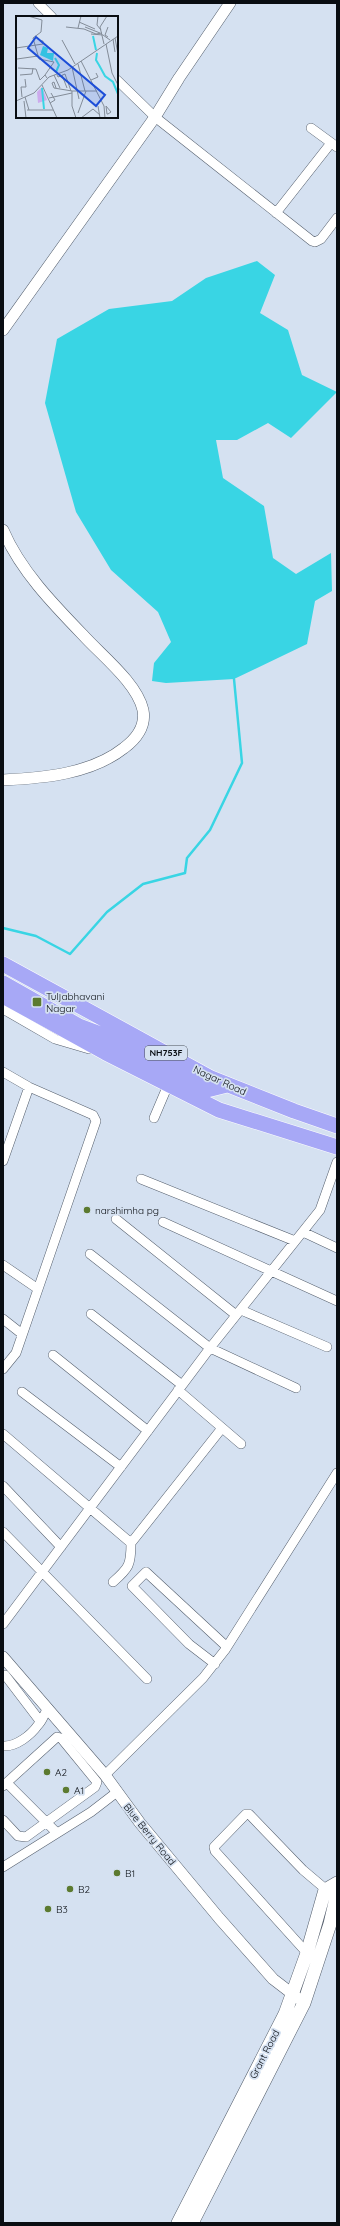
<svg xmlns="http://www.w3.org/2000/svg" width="340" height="2226" font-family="Quicksand,sans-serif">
  <rect width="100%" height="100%" fill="#d5e1f1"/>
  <!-- water -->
  <path fill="#39d5e4" d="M257 261 275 275 260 313 288 330 302 375 337 392 291 438 268 423 237 440H216L223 478 264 506 273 558 296 574 331 553 332 591 315 601 307 644 234 679 166 683 152 681 154 663 171 642 158 612 111 570 76 512 45 403 57 339 109 309 172 301 206 278Z"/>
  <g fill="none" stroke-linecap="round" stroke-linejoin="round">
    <!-- stream -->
    <path stroke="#39d5e4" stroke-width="2.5" d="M3 928 36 936 70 954 107 912 143 884 185 873 187 858 210 830 242 763 234 679"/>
    <defs>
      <path id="minor" d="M38 3 52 17
        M117 80 155 117 312 241 315 242 321 239 337 218
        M311 128 337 147
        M276 213 331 143
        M3 1009 55 1039 89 1049
        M3 1072 29 1087 93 1115 96 1121 16 1353 3 1369
        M154 1118 168 1085
        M3 1161 29 1087
        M141 1179 295 1241
        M116 1219 236 1315
        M163 1222 337 1301
        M303 1232 337 1248
        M90 1254 210 1348 296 1388
        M3 1265 38 1289
        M241 1310 327 1347
        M91 1314 182 1385
        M3 1319 22 1334
        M53 1355 148 1431
        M178 1390 241 1444
        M22 1392 121 1467
        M3 1434 131 1543
        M3 1486 61 1547
        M3 1532 147 1679
        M113 1582C129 1568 131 1565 131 1543L222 1428
        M3 1624 210 1348 320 1210 337 1162
        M215 1664 189 1644 132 1586 146 1572 227 1647
        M3 1677 5 1675 40 1721
        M3 1746C16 1747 31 1735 38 1725 43 1720 44 1714 48 1708
        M105 1775 203 1678 225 1650 337 1473
        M7 1783 57 1833
        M3 1786 57 1737 61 1738 97 1782 95 1787 26 1837 18 1836 3 1820
        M3 1867 91 1812 117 1792
        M307 1953 215 1851 214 1847 246 1814H249L303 1870 329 1892"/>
      <path id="tertiary" d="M3 330 155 117 179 78 230 3
        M3 530C20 570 53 604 83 635 101 655 137 683 143 710 146 726 136 739 124 748 91 774 44 778 3 780
        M3 1657 105 1775 140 1823 219 1918 273 1979 299 1999"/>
      <path id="secondary" d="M178 2223 285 2014 307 1953 325 1890 337 1883
        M192 2223 304 2003 330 1924 337 1894"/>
      <path id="trunk" d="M3 964 211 1078 294 1111 337 1126
        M3 983 79 1026 103 1035 207 1090 227 1085
        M3 996 106 1053 219 1110 337 1147"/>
    </defs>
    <!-- minor casing -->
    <use href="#minor" stroke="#555f6d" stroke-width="10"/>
    <!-- tertiary casing -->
    <use href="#tertiary" stroke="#555f6d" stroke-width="12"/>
    <!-- secondary casing -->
    <use href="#secondary" stroke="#555f6d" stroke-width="14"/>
    <!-- trunk casing -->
    <use href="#trunk" stroke="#fff" stroke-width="16"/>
    <!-- minor -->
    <use href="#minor" stroke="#fff" stroke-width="9"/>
    <!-- tertiary -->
    <use href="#tertiary" stroke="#fff" stroke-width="11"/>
    <!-- secondary -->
    <use href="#secondary" stroke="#fff" stroke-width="13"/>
    <!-- trunk -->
    <use href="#trunk" stroke="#a7a8f6" stroke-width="15"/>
  </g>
  <!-- markers -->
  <g fill="#5c7a30" stroke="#d5e1f1" stroke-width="1.5">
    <rect x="32" y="997" width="10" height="10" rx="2"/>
    <circle cx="87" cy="1210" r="4"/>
    <circle cx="47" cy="1772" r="4"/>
    <circle cx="66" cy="1790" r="4"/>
    <circle cx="117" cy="1873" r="4"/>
    <circle cx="70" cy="1889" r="4"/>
    <circle cx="48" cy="1909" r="4"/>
  </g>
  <g text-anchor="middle" stroke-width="3.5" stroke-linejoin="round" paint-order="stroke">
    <!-- shield labels -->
    <rect fill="#d5e1f1" stroke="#464d55" stroke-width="1" x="145" y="1046" width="42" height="14" rx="3"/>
    <g font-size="9" font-weight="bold" fill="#090d12">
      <text x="166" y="1056">NH753F</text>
    </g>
    <!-- poi labels -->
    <g font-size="10" fill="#090d12" stroke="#d5e1f1" text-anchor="start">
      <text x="46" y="1000">Tuljabhavani<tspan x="46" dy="12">Nagar</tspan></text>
      <text x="95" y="1214">narshimha pg</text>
      <text x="55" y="1776">A2</text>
      <text x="74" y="1794">A1</text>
      <text x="125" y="1877">B1</text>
      <text x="78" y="1893">B2</text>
      <text x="56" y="1913">B3</text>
    </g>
    <!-- street labels -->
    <g font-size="10" fill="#090d12" stroke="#d5e1f1">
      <text transform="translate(220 1080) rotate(25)" y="4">Nagar Road</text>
      <text transform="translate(150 1834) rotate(51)" y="4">Blue Berry Road</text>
      <text transform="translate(264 2054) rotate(-63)" y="4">Grant Road</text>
    </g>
  </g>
  <!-- overview -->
  <g transform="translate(16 16)">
    <rect width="102" height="102" fill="#d5e1f1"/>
    <path d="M26 71 31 84 22 87 21 76Z" fill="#ccabed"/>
    <path d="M27 30 32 32 31 37H38L37 45 24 39Z" fill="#39d5e4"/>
    <path fill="none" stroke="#39d5e4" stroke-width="2" d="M77 20 80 34M81 37 80 44 83 49 89 60 97 66 102 78M39 42 43 49 40 56M26 72 28 93"/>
    <path fill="none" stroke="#838c98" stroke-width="1" d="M12 0 26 4 25 16 17 22 23 43 38 46 29 59 31 62M82 0 81 9 85 14M63 6 79 13M50 11 68 13 80 18 86 17M69 11 84 17M62 12 65 0M75 18 87 19 94 24M92 21 89 19 92 11M99 22 102 38M97 23 99 36M46 24 59 48M88 28 84 11 91 0M90 28 96 57 102 69M0 32 27 28V25H24M1 43 22 40M65 45 88 90 89 102M62 48 69 75M56 51 63 83M2 52 20 53 24 64 29 59M4 59 16 58 17 52M38 59 44 72M41 59 42 61 49 58 55 75M46 59 51 72M75 64 82 61 80 57M26 69 41 102M40 72 38 66 36 67 38 72 56 75H81M56 75V90L60 102M6 81 5 71H10L9 63M9 81 13 94M33 82 56 77M0 85 18 77 33 61 52 54 102 20M8 85 10 102M34 87 39 84 35 77M82 90 84 102M90 90 95 96 92 98H91ZM11 94H37M62 97 70 75M65 102 77 93 84 99"/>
    <path fill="#1d4ed8" fill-opacity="0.15" stroke="#1d4ed8" stroke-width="2" d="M20 21 89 79 80 90 12 32Z"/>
    <rect width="102" height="102" fill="none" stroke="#090d12" stroke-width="2"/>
  </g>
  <!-- border -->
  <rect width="340" height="2226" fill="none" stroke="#090d12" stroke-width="8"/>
</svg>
